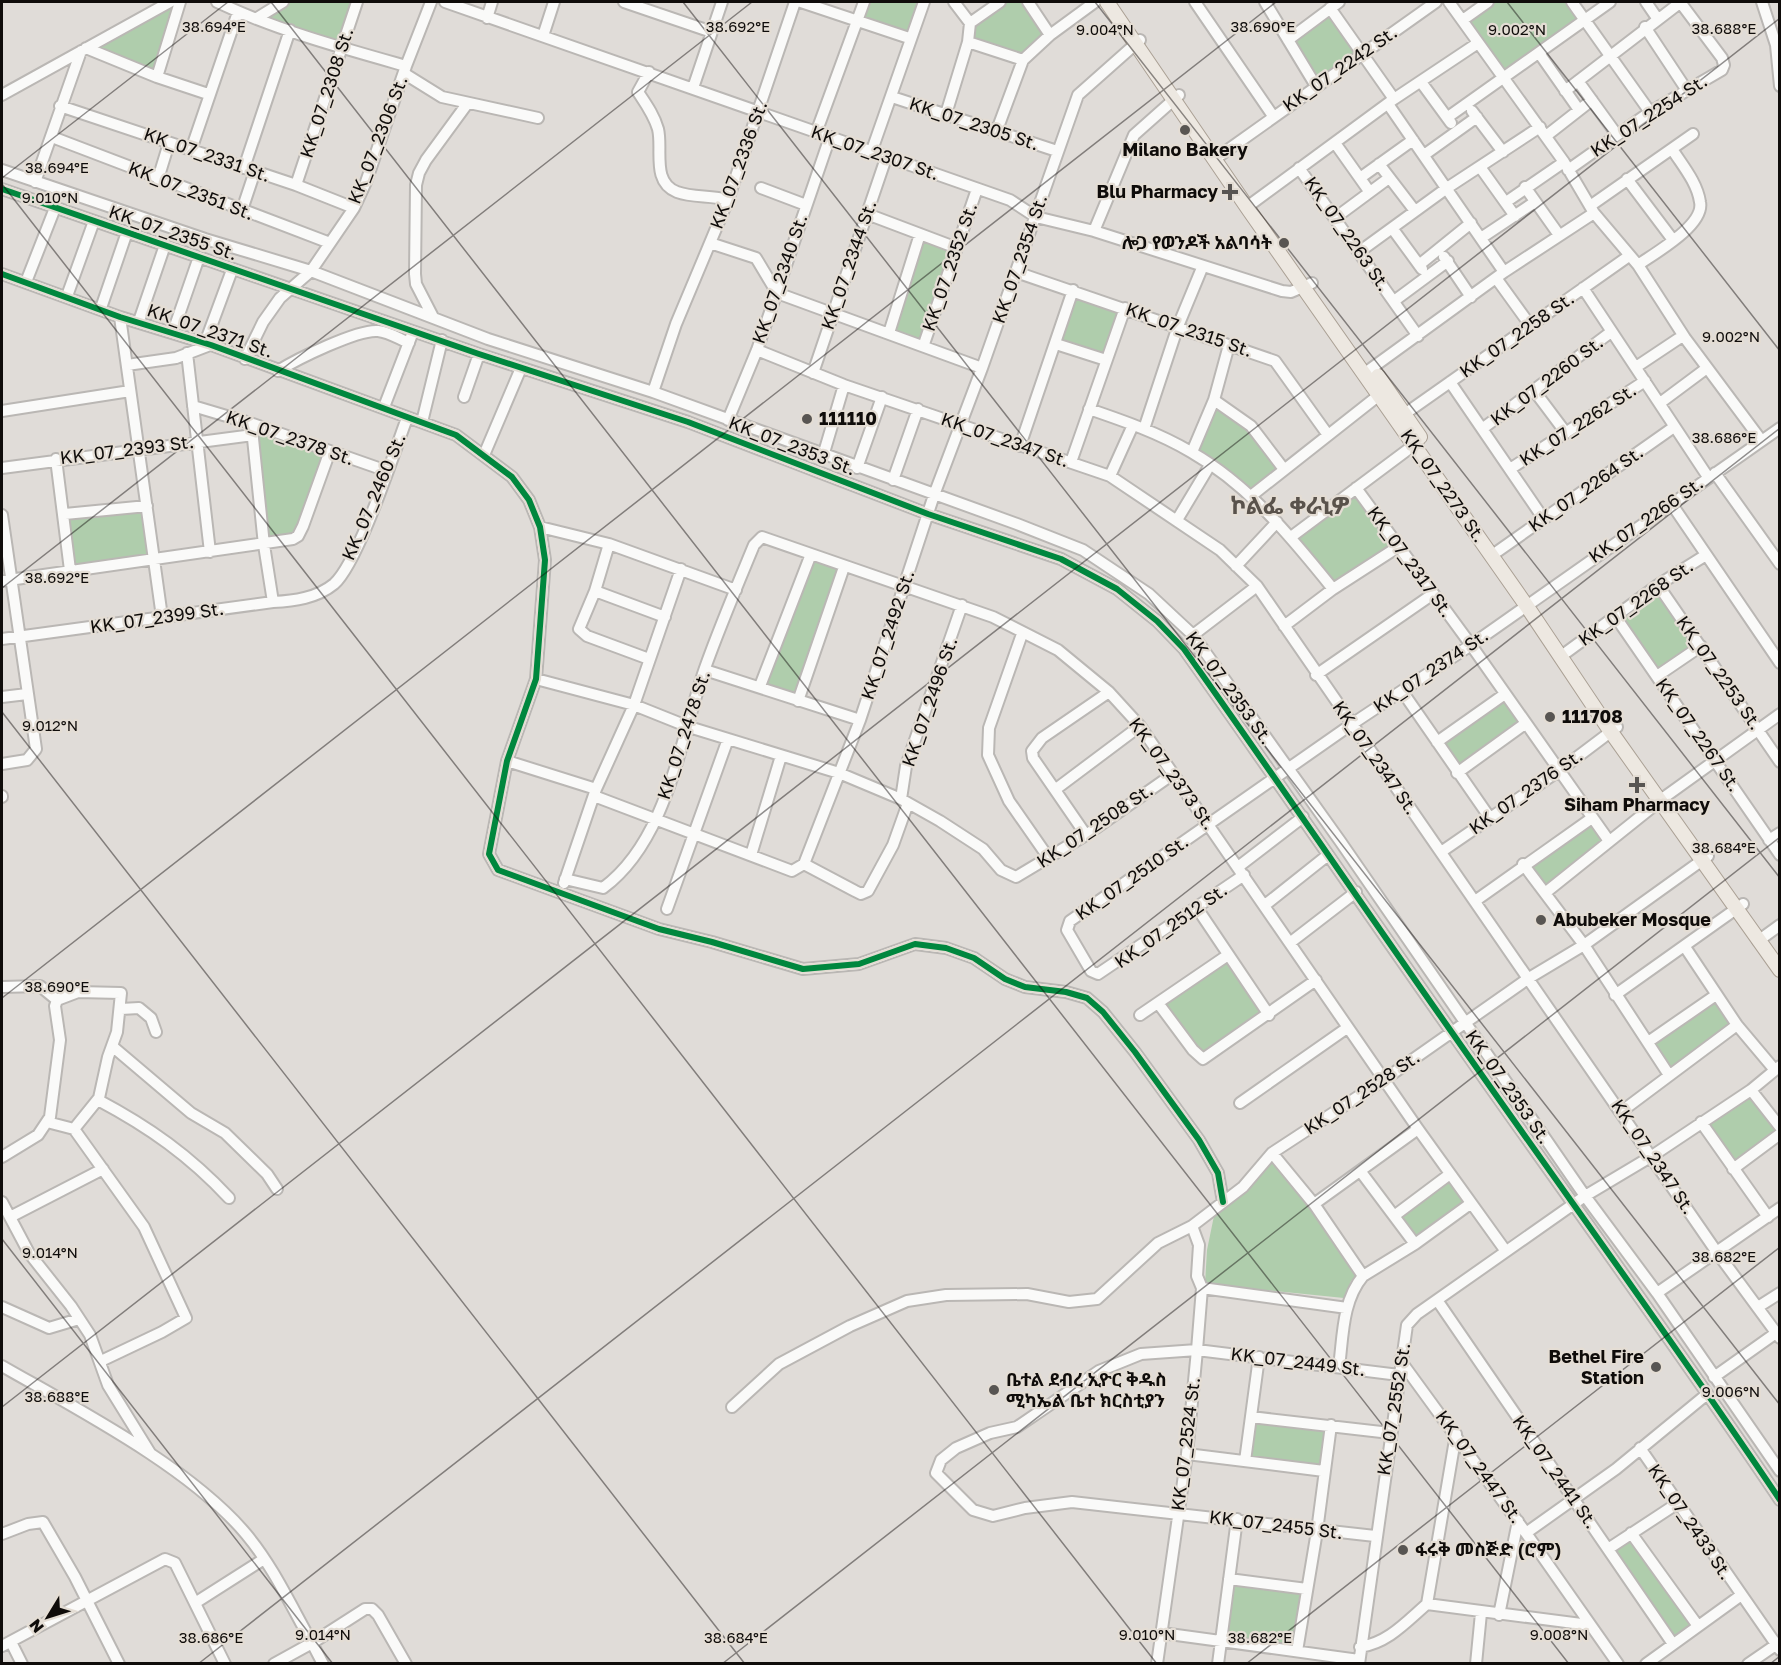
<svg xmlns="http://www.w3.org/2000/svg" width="1781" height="1665" font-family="'Golos Text','Noto Sans Ethiopic',sans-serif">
  <rect width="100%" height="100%" fill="#e0dcd8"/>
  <!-- green -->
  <path fill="#afcdac" d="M180 2 157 77 86 48Z
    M283 2H357L343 48 257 18Z
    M865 2H924L909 38 856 21Z
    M1000 2H1028L1050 35 1023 60 969 42 970 23Z
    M1487 2H1571L1585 20 1503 78 1464 19Z
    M1330 8 1361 52 1316 86 1288 40Z
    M920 234 957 248 924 344 889 333Z
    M1073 290 1125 308 1106 360 1056 344Z
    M1214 400 1253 425 1283 468 1251 496 1192 452Z
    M250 427 330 451 298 536 264 545Z
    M1356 488 1398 547 1333 589 1291 537Z
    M147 506 154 558 70 570 65 514Z
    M811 554 844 567 798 701 760 686Z
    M1658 585 1701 646 1657 676 1615 616Z
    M1505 694 1526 723 1457 773 1437 742Z
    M1592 818 1609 841 1545 893 1523 864Z
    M1228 955 1269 1015 1203 1059 1158 1003Z
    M1716 995 1737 1025 1669 1075 1648 1042Z
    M1751 1090 1779 1134 1733 1169 1701 1122Z
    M1274 1148 1363 1269 1351 1281 1344 1298 1205 1284 1207 1250 1215 1211Z
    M1450 1174 1470 1204 1415 1244 1394 1216Z
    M1251 1417 1331 1425 1324 1471 1245 1461Z
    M1631 1533 1698 1626 1673 1644 1608 1549Z
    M1229 1579 1307 1589 1297 1651 1221 1641Z"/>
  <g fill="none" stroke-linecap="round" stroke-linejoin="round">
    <defs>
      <path id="minor" d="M217 2C276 30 342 48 406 66
        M445 2 1010 200 1036 217 1094 231 1282 291 1291 292 1312 283
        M624 2 712 32
        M801 2 909 38
        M954 2 970 23
        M1028 2 1050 35
        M1195 2 1273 116
        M1265 2 1316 86
        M1449 2 1564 162 1594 213 1638 265 1685 338 1761 440
        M1572 2 1650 112
        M1646 2 1657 18
        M1762 2 1776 45 1780 86
        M1330 8 1394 99
        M257 18 283 2
        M487 18 492 2
        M1464 19 1488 2
        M1645 27 1686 89
        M543 36 554 2
        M1288 40 1339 2
        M968 42 1023 60
        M86 48 157 77 208 94
        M1539 53 1579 110
        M649 72 638 92C646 104 654 115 658 129 663 149 651 182 677 192 693 198 711 195 728 200
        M405 74 442 97 538 118
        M157 77 180 2
        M1578 81 1617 135
        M1421 82 1451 123
        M693 88 722 2
        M1565 91 1681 2
        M2 95 170 2
        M892 97 1057 151
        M1388 104 1504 272
        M60 106 296 185 354 208
        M1472 111 1503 152
        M946 114 968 42 970 23 1000 2
        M1448 117 1610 2
        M997 130 1023 60 1050 35 1095 2
        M816 133 864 2
        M1546 136 1592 100
        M52 137 330 243
        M1335 143 1369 191
        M191 150 238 12
        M871 153 924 2
        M1424 155 1477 117
        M1215 159 1436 2
        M1379 164 1415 211
        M1480 167 1515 216
        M244 168 290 30
        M1299 168 1418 336
        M2 170 205 239 311 271 488 339 653 392 1017 524 1083 550 1149 594 1193 635 1340 841 1585 1196 1657 1293 1780 1471
        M1568 170 1650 112 1722 70 1724 65 1722 58 1680 2
        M1360 178 1413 140
        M158 179 169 143
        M1627 179 1673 240
        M35 182 81 51
        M296 185 357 2
        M1525 187 1559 235
        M761 188 806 205
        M2 189 479 354 688 422 928 514 1061 559 1117 589 1157 621 1184 649C1275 777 1363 906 1453 1034 1562 1190 1674 1342 1780 1500
        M1506 202 1564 162
        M1590 206 1693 134
        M1247 207 1394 99 1478 43
        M242 210 255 171
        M867 214 957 248
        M1335 218 1389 178
        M1392 228 1422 269
        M1094 231 1134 135 1179 95
        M1481 238 1535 202
        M710 243 756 258 777 293
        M1359 252 1447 188 1540 127
        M1444 257 1471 297
        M1419 265 1471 223
        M1638 265C1655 253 1705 225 1700 202 1697 182 1682 165 1672 149
        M1016 272 1275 361 1328 435
        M2 274 120 317 211 345 456 435 512 477 529 500 540 527 545 560 536 679 507 761 489 854 498 870 659 929 712 942 803 969 859 964 915 944 946 948 974 958 1005 979 1025 987 1066 992 1087 998 1103 1012 1135 1052 1199 1140 1218 1173 1223 1202
        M1496 278 1530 325
        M26 282 55 208
        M1583 288 1708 477
        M777 293 982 368
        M67 296 94 221
        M1394 301 1448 261
        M101 308 127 232
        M120 317 162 617
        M433 317 416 284 415 274 416 185 419 173 426 160 467 104
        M139 321 165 245
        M173 332 199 257
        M889 333 920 234
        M205 343 232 270
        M924 344 977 189
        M1056 344 1106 360
        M757 350 844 385 1110 476 1220 550 1257 586 1716 1251 1780 1338
        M187 353 210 552
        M245 359 263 322 280 298 311 271 354 208 366 182 406 66 431 2
        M127 365 176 358 210 345
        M1636 367 1678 339
        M278 371C297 359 358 329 378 331 389 332 399 339 409 343
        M813 373 886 158
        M1365 373 1504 272 1594 213
        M1450 382 1543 518
        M1533 389 1566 433
        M653 392 676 324 728 200 795 2
        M464 397 479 354
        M1214 400 1251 426 1283 468
        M1660 403 1707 368
        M193 406 250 423 387 471
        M384 407 411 337
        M1089 409C1124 421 1159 433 1191 452 1249 485 1292 538 1333 589
        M2 411 130 391
        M1399 418 1629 256
        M728 420 757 350 830 137
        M422 422 442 340
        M252 429 264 545 273 602
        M1144 429 1178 326 1202 268
        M1482 429 1611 332
        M1020 446 1073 290
        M1192 452 1214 400 1229 345
        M484 455 521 368
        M823 456 844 385
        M56 459 70 570
        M1071 462 1125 308
        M2 468 253 435
        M857 468 882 397
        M1510 469 1645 381
        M1715 473 1780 564
        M1110 476 1133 425
        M893 480 918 409
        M1356 488 1471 645 1609 841
        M1251 496 1383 392
        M1671 503 1780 663
        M65 514 147 506
        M2 515 36 749 27 760 2 764
        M1177 520 1210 465
        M540 527 609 544 736 590
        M1291 537 1418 442
        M609 544 595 591 579 629 587 636 649 659
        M1491 556 1674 427
        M1236 566 1277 522
        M2 581 293 539 298 536 303 526 330 451
        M1658 585 1780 762
        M595 591 665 617
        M1615 616 1780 855
        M1284 626 1333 589 1398 547
        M1022 634 989 728 988 755 1009 801 1048 857
        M1193 635 1257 586
        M2 639 273 602C294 601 317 598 334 584 358 563 394 453 407 418
        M1560 657 1658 585 1706 555
        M705 670 860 720
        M1316 675 1433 594
        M1657 676 1701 646
        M536 679 634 705 689 727 839 773 901 799 940 821 983 849 1001 870 1016 877 1086 835 1173 774
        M760 686 811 554
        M1402 691 1490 818
        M2 697 27 694
        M798 701 844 567
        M1437 742 1505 694
        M507 761 596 789
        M1457 773 1526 723
        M1056 789 1140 726
        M594 796 792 871 804 864 860 720 934 495 982 368 1078 95 1140 40
        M2 797V796
        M901 799 906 766 962 605
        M1086 835 1033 758 1032 751 1042 738 1109 692
        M1769 840 1780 833
        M1441 852 1560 770 1617 727
        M751 855 781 756
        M804 864 855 891 861 894 868 891 893 845 908 803
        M1523 864 1584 945 1669 1075
        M1238 867 1303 817
        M1244 875 1098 974 1091 971 1067 930 1070 921 1352 724 1471 645 1780 428
        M565 879 603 888C668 840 680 739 705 668 720 626 737 586 754 545L762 537 993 617 1058 650 1109 692 1140 726 1418 1129 1505 1250
        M564 883 596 789 634 705 681 569
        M1545 893 1666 796 1780 714
        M1475 901 1592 818
        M1265 905 1328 855
        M1197 908 1269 1015
        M667 909 728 739
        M1758 941 1780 925
        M1291 942 1356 892
        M1685 947 1737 1025 1774 1069
        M2 987 40 986 57 1000
        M1615 995 1743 904
        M57 1000 78 992 121 993 117 1032 108 1057 99 1098 74 1129 144 1227 186 1318 162 1332 101 1361
        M1158 1003 1193 1050 1203 1059 1316 980
        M121 1009 139 1008 151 1018 156 1032
        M1140 1015 1228 955
        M1648 1042 1716 995
        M112 1046 191 1113 225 1133 267 1174 277 1189
        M1751 1090 1780 1127
        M98 1100C149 1127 190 1156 229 1198
        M1240 1103 1347 1028
        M1622 1111 1737 1025
        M47 1122 74 1129
        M1701 1122 1768 1217
        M1272 1153 1314 1204 1363 1276
        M2 1157 38 1135 50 1117 60 1040 55 1006 57 1000
        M1733 1169 1780 1134
        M1361 1172 1415 1244
        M2 1202 29 1253 71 1306 90 1335 108 1385 150 1453
        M1314 1204 1418 1129
        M1394 1216 1450 1174
        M10 1217 103 1169
        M1202 1288 1347 1308
        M1657 1293 1780 1208
        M1437 1300 1673 1644
        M2 1307 49 1328 79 1319
        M1758 1307 1780 1293
        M1400 1360 1526 1533 1618 1664
        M2 1366C77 1409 191 1468 246 1534 273 1566 291 1606 312 1643L365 1609H372L378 1615 406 1664
        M1339 1367C1343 1337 1342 1301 1363 1276L1415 1244 1470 1204
        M1714 1377 1776 1333
        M732 1407 779 1364 850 1326 907 1301 946 1295 1027 1294 1069 1302 1097 1299 1158 1243 1192 1226 1243 1187 1272 1153 1385 1079 1529 978 1584 945 1708 856
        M1251 1417 1390 1433
        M1640 1448 1780 1650
        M1187 1454 1324 1471
        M1245 1461 1259 1357
        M1526 1533 1616 1469 1706 1395
        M1631 1533 1698 1626
        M2 1534 28 1524 43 1522 75 1577 119 1664
        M1375 1536 1072 1502 1025 1508 993 1516 973 1510 936 1473 941 1460 956 1448 990 1433 1017 1427 1099 1371 1141 1354 1197 1350 1399 1375
        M1608 1549 1678 1503
        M1229 1579 1307 1589
        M195 1603 264 1559
        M1427 1604 1456 1434
        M1427 1604 1589 1625
        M1499 1615 1518 1521
        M1162 1633 1359 1660
        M11 1642 22 1664
        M2 1646 165 1559 175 1563 225 1664
        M1360 1647C1388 1643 1406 1622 1427 1604
        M1297 1651 1317 1531 1331 1425
        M274 1664 312 1643 323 1664
        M1157 1664 1187 1454 1197 1350 1202 1288 1197 1276 1199 1245 1192 1226
        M1218 1664 1237 1519
        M1359 1664 1407 1325 1417 1314 1585 1196 1652 1156 1751 1090 1780 1066
        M1476 1664 1481 1613
        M1646 1664 1740 1596
        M1748 1664 1780 1642"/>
      <path id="major" d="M1107 2 1249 210 1526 605 1611 732 1780 970
        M1378 376 1420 437"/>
    </defs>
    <!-- minor casing -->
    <use href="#minor" stroke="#bab7b4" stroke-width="14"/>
    <!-- major casing -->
    <use href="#major" stroke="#aba195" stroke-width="16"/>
    <!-- minor -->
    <use href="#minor" stroke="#fafaf9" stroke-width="10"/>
    <!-- major -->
    <use href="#major" stroke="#ede8e1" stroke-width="14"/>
    <defs>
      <path id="cycleway" d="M2 189 479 354 688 422 928 514 1061 559 1117 589 1157 621 1184 649C1275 777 1363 906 1453 1034 1562 1190 1674 1342 1780 1500
        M2 274 120 317 211 345 456 435 512 477 529 500 540 527 545 560 536 679 507 761 489 854 498 870 659 929 712 942 803 969 859 964 915 944 946 948 974 958 1005 979 1025 987 1066 992 1087 998 1103 1012 1135 1052 1199 1140 1218 1173 1223 1202"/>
    </defs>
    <!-- cycleway casing -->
    <use href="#cycleway" stroke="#e4ddd4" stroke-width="10"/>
    <!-- cycleway -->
    <use href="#cycleway" stroke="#00873e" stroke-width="6"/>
  </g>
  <!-- ticks -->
  <path fill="none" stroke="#0f0c0a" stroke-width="1.5" stroke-opacity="0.45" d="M271 2 1569 1664M683 2 1780 1405M1095 2 1780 878M1507 2 1780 351M2 178 228 2M2 184 1157 1664M2 588 752 2M2 712 745 1664M2 998 1276 2M2 1239 333 1664M2 1407 1780 18M198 1664 1780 428M722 1664 1780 837M1246 1664 1780 1247M1770 1664 1780 1656"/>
  <!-- markers -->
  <g fill="#585552" stroke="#e4ddd4" stroke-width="2">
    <circle cx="1185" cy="130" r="6"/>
    <path d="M1227 183h6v6h6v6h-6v6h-6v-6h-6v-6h6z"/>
    <circle cx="1284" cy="243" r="6"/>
    <circle cx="807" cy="419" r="6"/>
    <circle cx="1550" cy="717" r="6"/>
    <path d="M1634 776h6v6h6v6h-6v6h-6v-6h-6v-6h6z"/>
    <circle cx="1541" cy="920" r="6"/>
    <circle cx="1656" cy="1367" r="6"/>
    <circle cx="994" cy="1390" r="6"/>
    <circle cx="1403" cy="1550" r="6"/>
  </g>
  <g text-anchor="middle" stroke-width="4.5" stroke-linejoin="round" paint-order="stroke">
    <!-- street labels -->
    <g font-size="18" fill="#0f0c0a" stroke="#e4ddd4">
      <text transform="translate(1340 69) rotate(-35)" y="6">KK_07_2242 St.</text>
      <text transform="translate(327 93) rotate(-72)" y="6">KK_07_2308 St.</text>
      <text transform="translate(1649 116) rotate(-33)" y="6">KK_07_2254 St.</text>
      <text transform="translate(974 124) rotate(18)" y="6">KK_07_2305 St.</text>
      <text transform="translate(378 140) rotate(-69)" y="6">KK_07_2306 St.</text>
      <text transform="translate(875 153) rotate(19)" y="6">KK_07_2307 St.</text>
      <text transform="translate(207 155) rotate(19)" y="6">KK_07_2331 St.</text>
      <text transform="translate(739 165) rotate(-70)" y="6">KK_07_2336 St.</text>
      <text transform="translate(191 191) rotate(21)" y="6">KK_07_2351 St.</text>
      <text transform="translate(173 233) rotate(19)" y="6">KK_07_2355 St.</text>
      <text transform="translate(1347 234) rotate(55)" y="6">KK_07_2263 St.</text>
      <text transform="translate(1020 259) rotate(-71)" y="6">KK_07_2354 St.</text>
      <text transform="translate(849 265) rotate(-71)" y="6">KK_07_2344 St.</text>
      <text transform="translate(950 267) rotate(-71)" y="6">KK_07_2352 St.</text>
      <text transform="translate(780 279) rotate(-71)" y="6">KK_07_2340 St.</text>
      <text transform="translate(1189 330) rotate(19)" y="6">KK_07_2315 St.</text>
      <text transform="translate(210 331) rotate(19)" y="6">KK_07_2371 St.</text>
      <text transform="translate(1517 335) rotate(-35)" y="6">KK_07_2258 St.</text>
      <text transform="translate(1547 381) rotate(-37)" y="6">KK_07_2260 St.</text>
      <text transform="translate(1578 425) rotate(-33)" y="6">KK_07_2262 St.</text>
      <text transform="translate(290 438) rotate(19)" y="6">KK_07_2378 St.</text>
      <text transform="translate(1005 440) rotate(19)" y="6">KK_07_2347 St.</text>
      <text transform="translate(792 446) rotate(21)" y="6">KK_07_2353 St.</text>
      <text transform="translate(127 450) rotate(-7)" y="6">KK_07_2393 St.</text>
      <text transform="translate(1443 486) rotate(55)" y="6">KK_07_2273 St.</text>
      <text transform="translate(1586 489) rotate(-35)" y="6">KK_07_2264 St.</text>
      <text transform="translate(374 497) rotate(-67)" y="6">KK_07_2460 St.</text>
      <text transform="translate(1646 520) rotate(-35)" y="6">KK_07_2266 St.</text>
      <text transform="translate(1410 562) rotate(54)" y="6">KK_07_2317 St.</text>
      <text transform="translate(1636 603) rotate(-35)" y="6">KK_07_2268 St.</text>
      <text transform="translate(157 618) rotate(-8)" y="6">KK_07_2399 St.</text>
      <text transform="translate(888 635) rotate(-72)" y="6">KK_07_2492 St.</text>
      <text transform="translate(1431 671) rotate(-34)" y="6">KK_07_2374 St.</text>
      <text transform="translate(1719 673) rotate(55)" y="6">KK_07_2253 St.</text>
      <text transform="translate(1229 688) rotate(54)" y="6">KK_07_2353 St.</text>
      <text transform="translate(930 702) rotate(-71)" y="6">KK_07_2496 St.</text>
      <text transform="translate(684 735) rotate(-72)" y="6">KK_07_2478 St.</text>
      <text transform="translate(1698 735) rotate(55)" y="6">KK_07_2267 St.</text>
      <text transform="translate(1375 758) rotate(55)" y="6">KK_07_2347 St.</text>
      <text transform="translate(1172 774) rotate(54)" y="6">KK_07_2373 St.</text>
      <text transform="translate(1526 792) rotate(-35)" y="6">KK_07_2376 St.</text>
      <text transform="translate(1095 826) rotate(-34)" y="6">KK_07_2508 St.</text>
      <text transform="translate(1132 878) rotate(-35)" y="6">KK_07_2510 St.</text>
      <text transform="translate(1171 926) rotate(-35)" y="6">KK_07_2512 St.</text>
      <text transform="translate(1508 1087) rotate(55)" y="6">KK_07_2353 St.</text>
      <text transform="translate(1362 1093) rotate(-34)" y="6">KK_07_2528 St.</text>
      <text transform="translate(1653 1157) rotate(56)" y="6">KK_07_2347 St.</text>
      <text transform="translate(1298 1362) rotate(7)" y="6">KK_07_2449 St.</text>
      <text transform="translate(1394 1409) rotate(-81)" y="6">KK_07_2552 St.</text>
      <text transform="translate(1186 1444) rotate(-83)" y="6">KK_07_2524 St.</text>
      <text transform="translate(1479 1467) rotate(54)" y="6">KK_07_2447 St.</text>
      <text transform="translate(1555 1472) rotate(55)" y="6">KK_07_2441 St.</text>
      <text transform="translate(1690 1522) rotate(56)" y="6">KK_07_2433 St.</text>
      <text transform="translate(1276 1525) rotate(7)" y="6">KK_07_2455 St.</text>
    </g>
    <!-- poi labels -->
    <g font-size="18" font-weight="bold" fill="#0f0c0a" stroke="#e4ddd4" text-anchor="start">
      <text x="1185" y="156" text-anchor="middle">Milano Bakery</text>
      <text x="1218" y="198" text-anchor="end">Blu Pharmacy</text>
      <text x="1272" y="249" text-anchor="end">ሎጋ የወንዶች አልባሳት</text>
      <text x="819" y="425">111110</text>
      <text x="1562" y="723">111708</text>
      <text x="1637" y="811" text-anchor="middle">Siham Pharmacy</text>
      <text x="1553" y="926">Abubeker Mosque</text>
      <text x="1644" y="1363" text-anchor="end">Bethel Fire<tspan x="1644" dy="21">Station</tspan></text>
      <text x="1006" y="1386">ቤተል ደብረ ኢዮር ቅዱስ<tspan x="1006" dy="21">ሚካኤል ቤተ ክርስቲያን</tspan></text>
      <text x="1415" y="1556">ፋሩቅ መስጅድ (ሮም)</text>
    </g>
    <!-- district labels -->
    <g font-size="24" font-weight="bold" fill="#59524b" stroke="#e4ddd4">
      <text x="1290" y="514">ኮልፌ ቀራኒዎ</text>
    </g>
  </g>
  <g font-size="15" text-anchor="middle" fill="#0f0c0a" stroke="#e4ddd4" stroke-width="4.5" stroke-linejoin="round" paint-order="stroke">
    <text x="214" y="32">38.694°E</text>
    <text x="738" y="32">38.692°E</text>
    <text x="1263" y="32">38.690°E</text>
    <text x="1724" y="34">38.688°E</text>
    <text x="1105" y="35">9.004°N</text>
    <text x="1517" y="35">9.002°N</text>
    <text x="57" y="173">38.694°E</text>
    <text x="50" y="203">9.010°N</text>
    <text x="1731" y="342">9.002°N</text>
    <text x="1724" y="443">38.686°E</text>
    <text x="57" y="583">38.692°E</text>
    <text x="50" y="731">9.012°N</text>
    <text x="1724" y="853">38.684°E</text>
    <text x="57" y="992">38.690°E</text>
    <text x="50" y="1258">9.014°N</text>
    <text x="1724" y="1262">38.682°E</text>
    <text x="1731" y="1397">9.006°N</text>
    <text x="57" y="1402">38.688°E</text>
    <text x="323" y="1640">9.014°N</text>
    <text x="1147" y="1640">9.010°N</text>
    <text x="1559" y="1640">9.008°N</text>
    <text x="211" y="1643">38.686°E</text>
    <text x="736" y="1643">38.684°E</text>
    <text x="1260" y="1643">38.682°E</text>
  </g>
  <!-- border -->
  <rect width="1781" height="1665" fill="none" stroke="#0f0c0a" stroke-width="6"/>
  <!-- north arrow -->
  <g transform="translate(48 1617) rotate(232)" stroke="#e4ddd4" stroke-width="4.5" paint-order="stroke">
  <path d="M0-4.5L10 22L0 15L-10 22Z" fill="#0f0c0a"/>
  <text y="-9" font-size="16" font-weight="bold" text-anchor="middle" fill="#0f0c0a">N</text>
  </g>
</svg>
